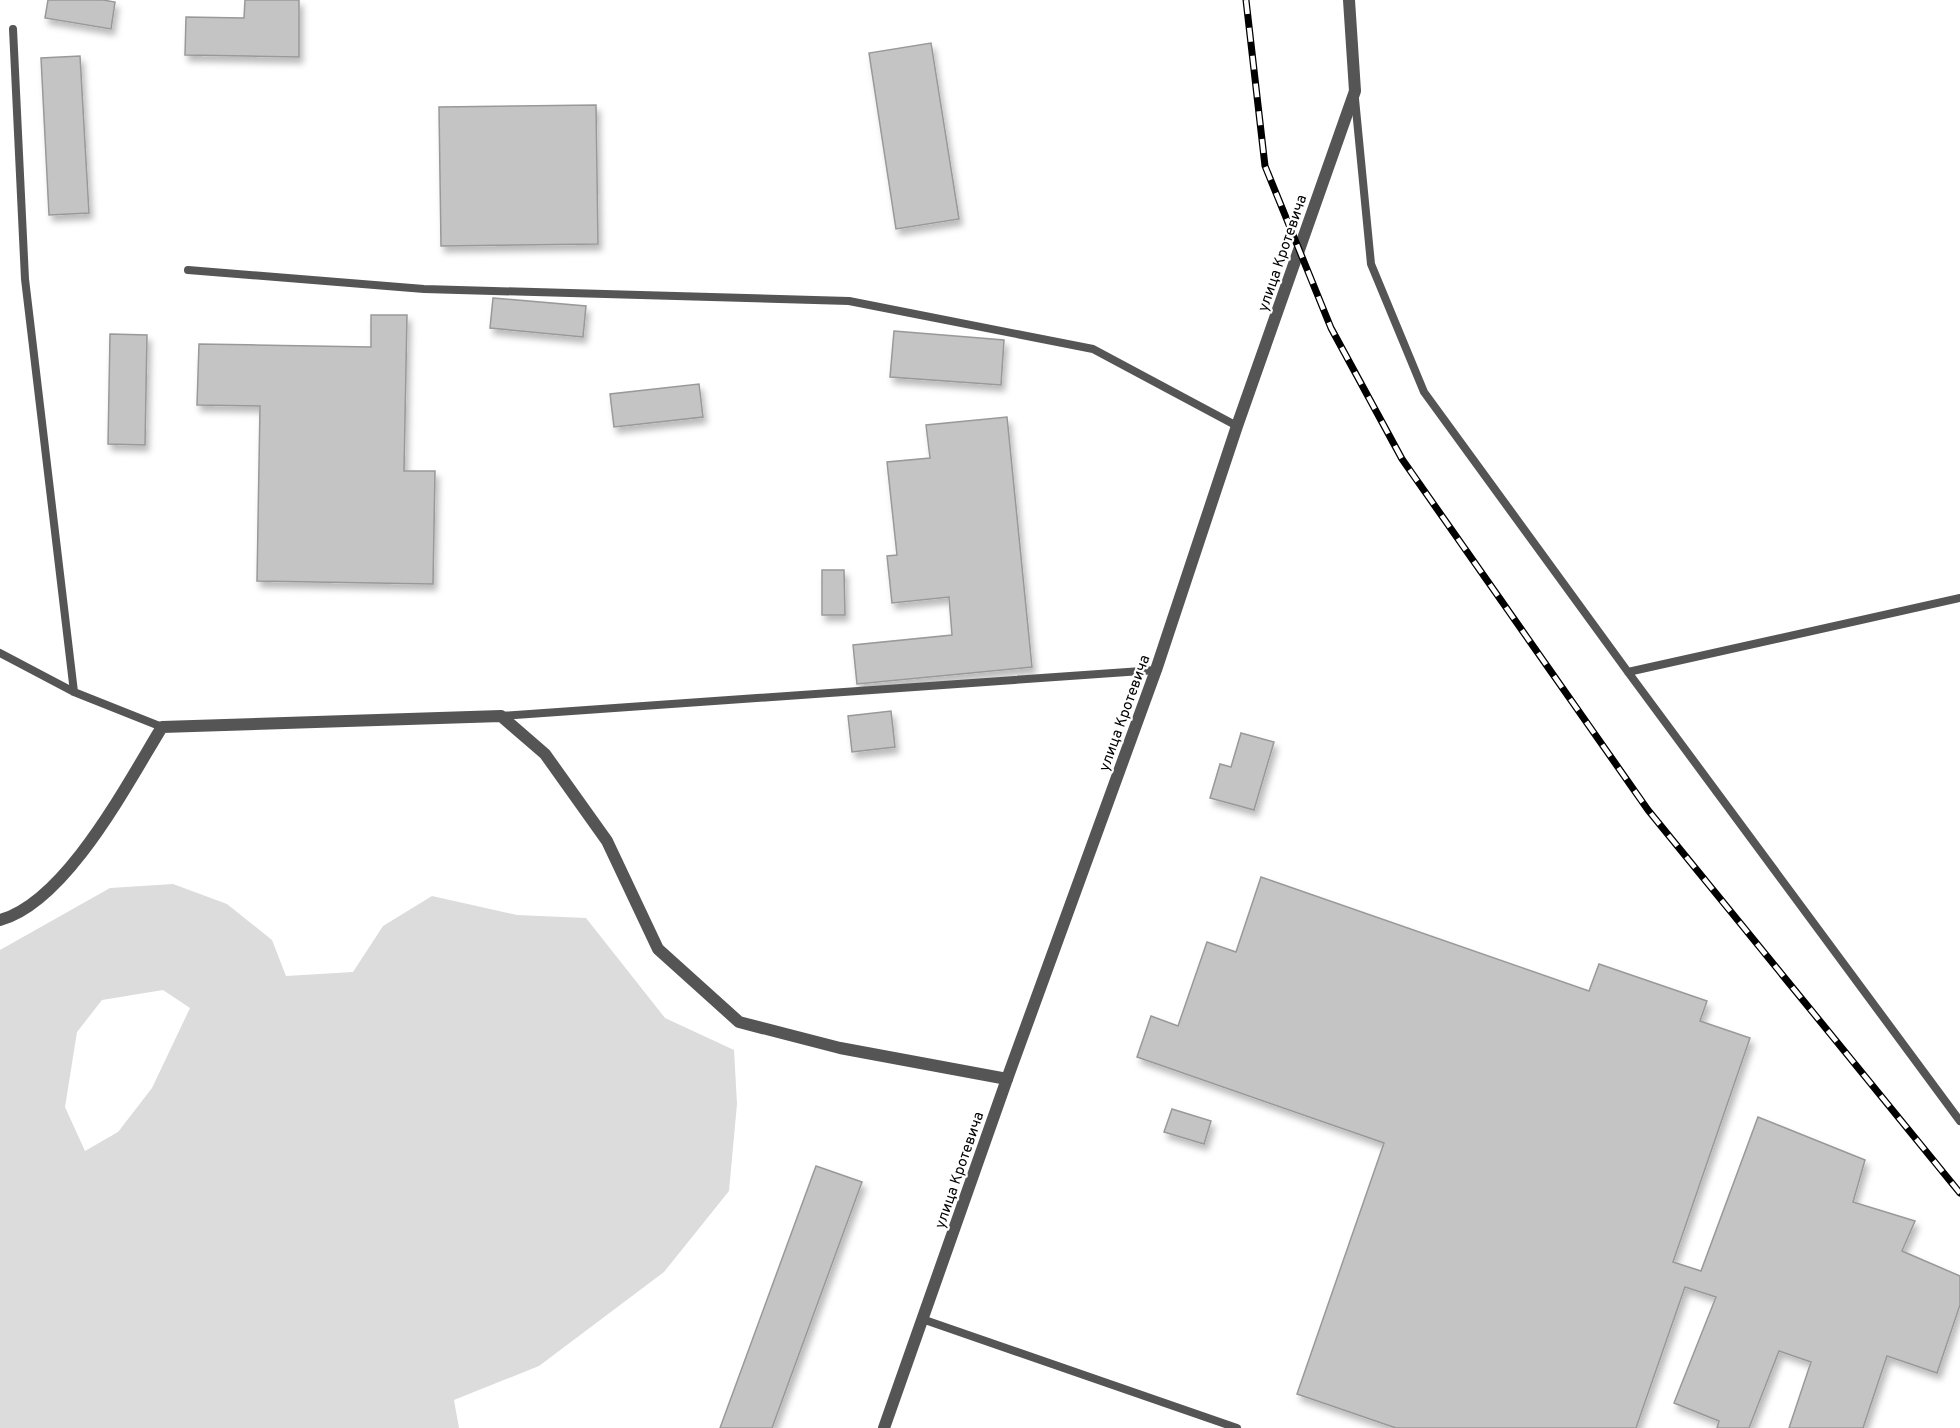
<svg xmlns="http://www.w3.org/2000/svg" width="1960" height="1428" font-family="Overpass,sans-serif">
  <defs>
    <filter id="shadow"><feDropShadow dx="3.5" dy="6" stdDeviation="3" flood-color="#0004"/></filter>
  </defs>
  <rect width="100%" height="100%" fill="#fff"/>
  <!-- green -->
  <path fill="#dcdcdc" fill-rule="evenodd" d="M173 884 227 904 272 940 286 976 353 972 383 926 432 896 517 915 586 918 665 1018 734 1050 737 1104 729 1191 664 1272 539 1366 454 1400 459 1428H0V950L110 888ZM163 990 190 1008 152 1088 118 1132 85 1151 65 1107 77 1032 102 1000Z"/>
  <!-- building -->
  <path fill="#c4c4c4" stroke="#999" stroke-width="1.5" filter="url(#shadow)" d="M48 0H103L115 2 111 29 45 18Z
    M245 0H299V57L185 55 186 17 244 18Z
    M931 43 959 219 896 229 869 53Z
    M80 56 89 213 49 215 41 58Z
    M596 105 598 244 441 246 439 107Z
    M493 298 586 306 583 337 490 328Z
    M371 315H407L404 471H435L433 584 257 581 260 406 197 405 199 344 371 347Z
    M894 331 1004 340 1001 385 890 377Z
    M110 334 147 335 145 445 108 444Z
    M699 384 703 417 614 427 610 394Z
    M1007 417 1032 667 857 684 853 645 952 635 949 597 892 603 887 556 897 555 887 462 930 458 926 425Z
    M822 570H844L845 615H822Z
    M891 711 895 747 852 752 848 716Z
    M1241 733 1274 742 1254 810 1210 798 1220 764 1231 767Z
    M1261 877 1589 991 1599 964 1707 1001 1700 1021 1750 1038 1673 1262 1701 1271 1758 1117 1865 1160 1853 1202 1915 1221 1902 1251 1960 1276V1305L1937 1373 1887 1356 1863 1428H1789L1811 1362 1779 1351 1749 1428H1717L1719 1421 1674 1403 1716 1297 1685 1287 1636 1428H1396L1297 1394 1384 1143 1137 1057 1151 1016 1178 1026 1207 942 1236 952Z
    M1172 1109 1211 1121 1204 1144 1164 1132Z
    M816 1166 862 1182 772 1428H720Z"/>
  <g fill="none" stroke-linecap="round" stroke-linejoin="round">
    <!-- service -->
    <path stroke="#555" stroke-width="8" d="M13 29 25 279 74 692
      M1355 99 1371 264 1424 392 1628 672 1960 1121
      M188 270 424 289 849 301 1093 349 1237 426
      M0 653 74 692 162 727
      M1628 672 1960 598
      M501 716 1156 670
      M922 1319 1237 1428"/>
    <!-- minor -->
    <path stroke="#555" stroke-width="12" d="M0 920C66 902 127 784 162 727L501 716 545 754 607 841 658 949 739 1022 840 1048 1007 1079"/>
    <!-- tertiary -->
    <path stroke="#555" stroke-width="12" d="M884 1428 1007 1079 1156 670 1237 426 1355 91 1349 0"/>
    <defs>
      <path id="rail" d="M1246 0 1265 166 1331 328 1402 459 1648 810 1960 1193"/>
    </defs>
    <!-- rail casing -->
    <use href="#rail" stroke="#000" stroke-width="7"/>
    <!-- rail -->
    <use href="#rail" stroke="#fff" stroke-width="4.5" stroke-dasharray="14" stroke-linecap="butt"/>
  </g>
  <g text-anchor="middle" stroke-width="4.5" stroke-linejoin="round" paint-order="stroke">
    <!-- street labels -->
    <g font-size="15" fill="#000" stroke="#fff">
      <text transform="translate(1282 253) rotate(-71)" y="5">улица Кротевича</text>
      <text transform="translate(1124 713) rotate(-70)" y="5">улица Кротевича</text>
      <text transform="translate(959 1170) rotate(-71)" y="5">улица Кротевича</text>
    </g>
  </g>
</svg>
